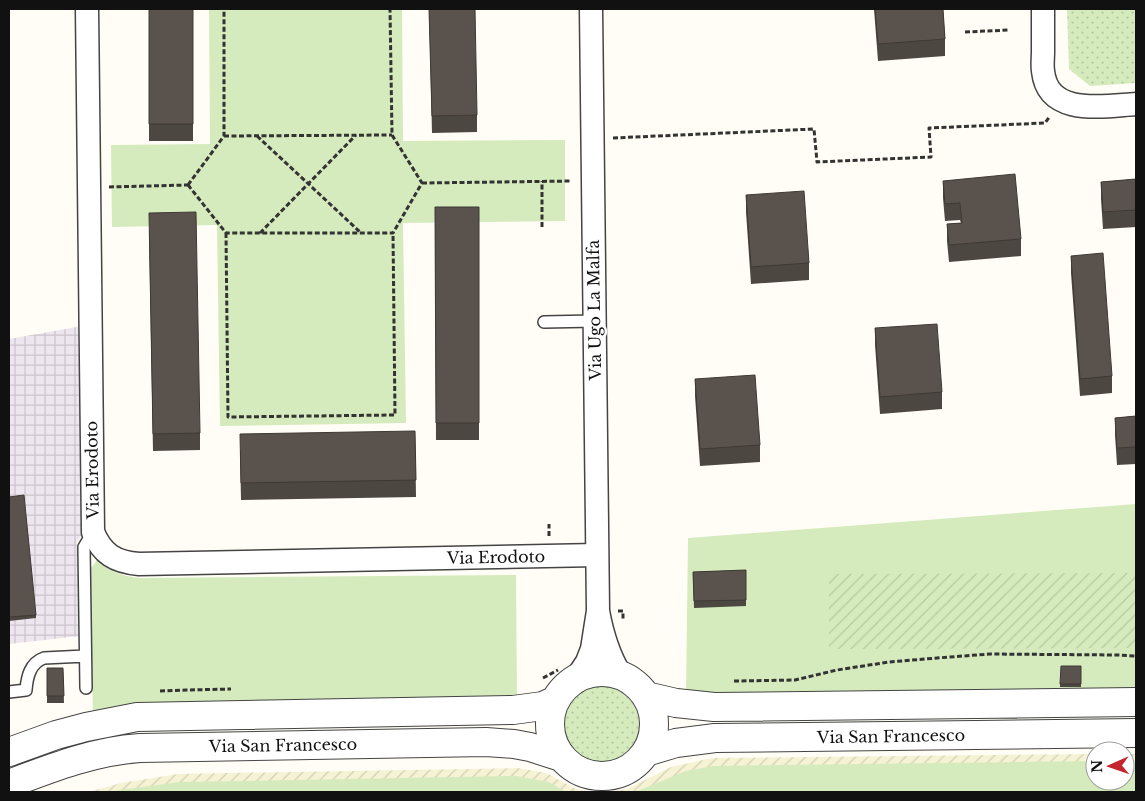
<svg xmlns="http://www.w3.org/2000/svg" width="1145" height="801" font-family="'Libre Baskerville',serif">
  <defs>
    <pattern id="industrial-grid" width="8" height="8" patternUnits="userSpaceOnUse" patternTransform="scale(1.25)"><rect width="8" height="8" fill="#eee6ef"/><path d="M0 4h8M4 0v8" fill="none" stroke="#cbc4cc"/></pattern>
    <pattern id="farmland-furrows" width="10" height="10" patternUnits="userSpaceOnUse" patternTransform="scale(1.25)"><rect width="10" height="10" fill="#f6f3d4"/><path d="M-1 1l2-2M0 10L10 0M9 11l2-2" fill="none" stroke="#d2cfb5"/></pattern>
    <pattern id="grass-dots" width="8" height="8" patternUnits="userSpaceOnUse" patternTransform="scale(1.25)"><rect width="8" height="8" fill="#d5ebbd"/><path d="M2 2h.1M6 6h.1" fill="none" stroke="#b6c8a1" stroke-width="1.8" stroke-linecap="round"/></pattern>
    <pattern id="garden-furrows" width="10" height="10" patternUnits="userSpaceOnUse" patternTransform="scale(1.25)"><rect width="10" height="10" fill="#d5ebbd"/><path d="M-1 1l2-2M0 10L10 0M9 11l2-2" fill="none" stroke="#b6c8a1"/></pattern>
  </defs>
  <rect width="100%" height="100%" fill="#fffdf5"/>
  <!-- industrial -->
  <path fill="url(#industrial-grid)" d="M82 326 86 529 77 542 80 636 9 644V339Z"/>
  <!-- farmland -->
  <path fill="url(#farmland-furrows)" d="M1095 754V781H1125V754H1136V792H605L627 789 671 767 712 758Z
    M518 768 546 773 576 789 591 792H88L121 783 178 774Z"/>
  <!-- grass -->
  <path fill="url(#grass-dots)" d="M1067 9H1136V83L1090 86 1069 69Z
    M563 723a39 39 0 1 1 78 0a39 39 0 1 1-78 0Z"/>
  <!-- park -->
  <path fill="#d5ebbd" d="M209 9H402L403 141 565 140V221L403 223 406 423 220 426 217 225 112 227 111 145 210 144Z
    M1136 504V695L686 696 688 538Z
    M97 560C112 571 120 576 139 578L516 575 517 700 93 716 90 577 91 568Z
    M1125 760H1136V792H635L686 771 714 766 1095 761V781H1125Z
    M517 776 549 782 566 792H110L120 790 179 782Z"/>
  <!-- garden -->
  <path fill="url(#garden-furrows)" d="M1136 573V648L829 649V574Z"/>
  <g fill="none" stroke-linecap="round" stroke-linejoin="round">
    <defs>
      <path id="service" d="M544 322 595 321
        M86 688 84 547 93 532
        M9 692 26 690C27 677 30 663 44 658L85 656"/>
      <path id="minor" d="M87 9 93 532C102 554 115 562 139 564L597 555
        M591 9 598 611
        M1043 9C1043 23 1043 37 1043 52 1043 58 1042 65 1043 71 1048 117 1103 106 1136 104
        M577 677 587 662 592 649 598 611C602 633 608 654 620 674"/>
      <path id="tertiary" d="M550 724a52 52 0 1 1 104 0a52 52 0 1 1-104 0Z
        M646 696 676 703 714 707 1136 702
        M9 752 56 735 86 727 137 717 513 710 543 706 554 701
        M646 752 676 743 715 738 1136 733
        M9 784C51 768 94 751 140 748L486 742 514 744 530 747 561 757"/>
    </defs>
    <!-- service casing -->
    <use href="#service" stroke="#444" stroke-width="14"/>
    <!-- minor casing -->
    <use href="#minor" stroke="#444" stroke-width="25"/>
    <!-- tertiary casing -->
    <use href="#tertiary" stroke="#444" stroke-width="30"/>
    <!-- path -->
    <path stroke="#333" stroke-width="3" stroke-dasharray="5 2.5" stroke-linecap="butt" d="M965 32 1009 30
      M224 136 392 135
      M257 136 360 232
      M613 138 814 129 817 162 931 157 929 128 1045 123 1050 116
      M422 183 572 181
      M188 185 226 233H393L422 183 392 135 390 9
      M188 185 224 136V9
      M109 187 188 185
      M542 227V181
      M226 233 228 417 395 415 393 233
      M260 233 356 135
      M549 536V524
      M618 611H623V619
      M543 678 558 670
      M734 681 795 680 837 670 889 662 937 658 990 654 1118 655 1136 656
      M160 691 186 690 231 689"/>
    <!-- service -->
    <use href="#service" stroke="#fff" stroke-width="11"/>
    <!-- minor -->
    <use href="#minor" stroke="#fff" stroke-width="22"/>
    <!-- tertiary -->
    <use href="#tertiary" stroke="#fff" stroke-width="28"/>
  </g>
  <!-- wall -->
  <path fill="#4d4742" d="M149 9H193V141H149Z
    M429 9 477 115V132L432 133Z
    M874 9H943L945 39V56L878 61Z
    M1136 179V227L1103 229 1101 199V182Z
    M943 181 1021 239V256L949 262 947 241V224L961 223 960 220 945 221 943 198Z
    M746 195 809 263V280L751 284 746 212Z
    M435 207H479V440H436Z
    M149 230 200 433V450L153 451Z
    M1071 256 1112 376V393L1080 396 1071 273Z
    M875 328 942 392V409L880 414 875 345Z
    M695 379 760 445V462L700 466 695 396Z
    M1136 416V464L1117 465 1115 435V418Z
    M415 431 416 497 241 500 240 451Z
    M9 497 36 615V618L9 621Z
    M746 570V606L694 608 693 572Z
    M1081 666V687H1060V684Z
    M47 668H63L64 703H47Z"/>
  <!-- building -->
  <path fill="#5a524d" stroke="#3f3936" d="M149 9H193V124H149Z
    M429 9H475L477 115 432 116Z
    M875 9H943L945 39 878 44Z
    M1015 174 1021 239 949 245 947 224 962 223 960 203 945 204 943 181Z
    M1136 179V210L1103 212 1101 182Z
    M804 191 809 263 751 267 746 195Z
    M435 207H479V423H436Z
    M196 212 200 433 153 434 149 213Z
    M1103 253 1112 376 1080 379 1071 256Z
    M937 324 942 392 880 397 875 328Z
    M755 375 760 445 700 449 695 379Z
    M1136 416V447L1117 448 1115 418Z
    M415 431 416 480 241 483 240 434Z
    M24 495 36 615 9 617V497Z
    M746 570V600L694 601 693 572Z
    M1061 666H1081V684H1060Z
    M47 668H63L64 696H47Z"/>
  <g text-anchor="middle" stroke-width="5" stroke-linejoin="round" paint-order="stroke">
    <!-- street labels -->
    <g font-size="16" fill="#111" stroke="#fff">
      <text transform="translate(594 310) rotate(-91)" y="6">Via Ugo La Malfa</text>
      <text transform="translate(92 470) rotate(-91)" y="6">Via Erodoto</text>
      <text transform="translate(496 557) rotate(-1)" y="6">Via Erodoto</text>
      <text transform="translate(891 736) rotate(-1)" y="6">Via San Francesco</text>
      <text transform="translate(283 745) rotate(-1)" y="6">Via San Francesco</text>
    </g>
  </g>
  <!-- border -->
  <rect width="1145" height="801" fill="none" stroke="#111111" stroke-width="20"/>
  <!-- north arrow -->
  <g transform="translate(1110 766) rotate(268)"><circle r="24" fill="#ffffff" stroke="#a0a0a0"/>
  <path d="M0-4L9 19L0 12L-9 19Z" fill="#c4262e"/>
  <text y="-8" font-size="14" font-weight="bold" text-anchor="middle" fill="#111111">N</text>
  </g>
</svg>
